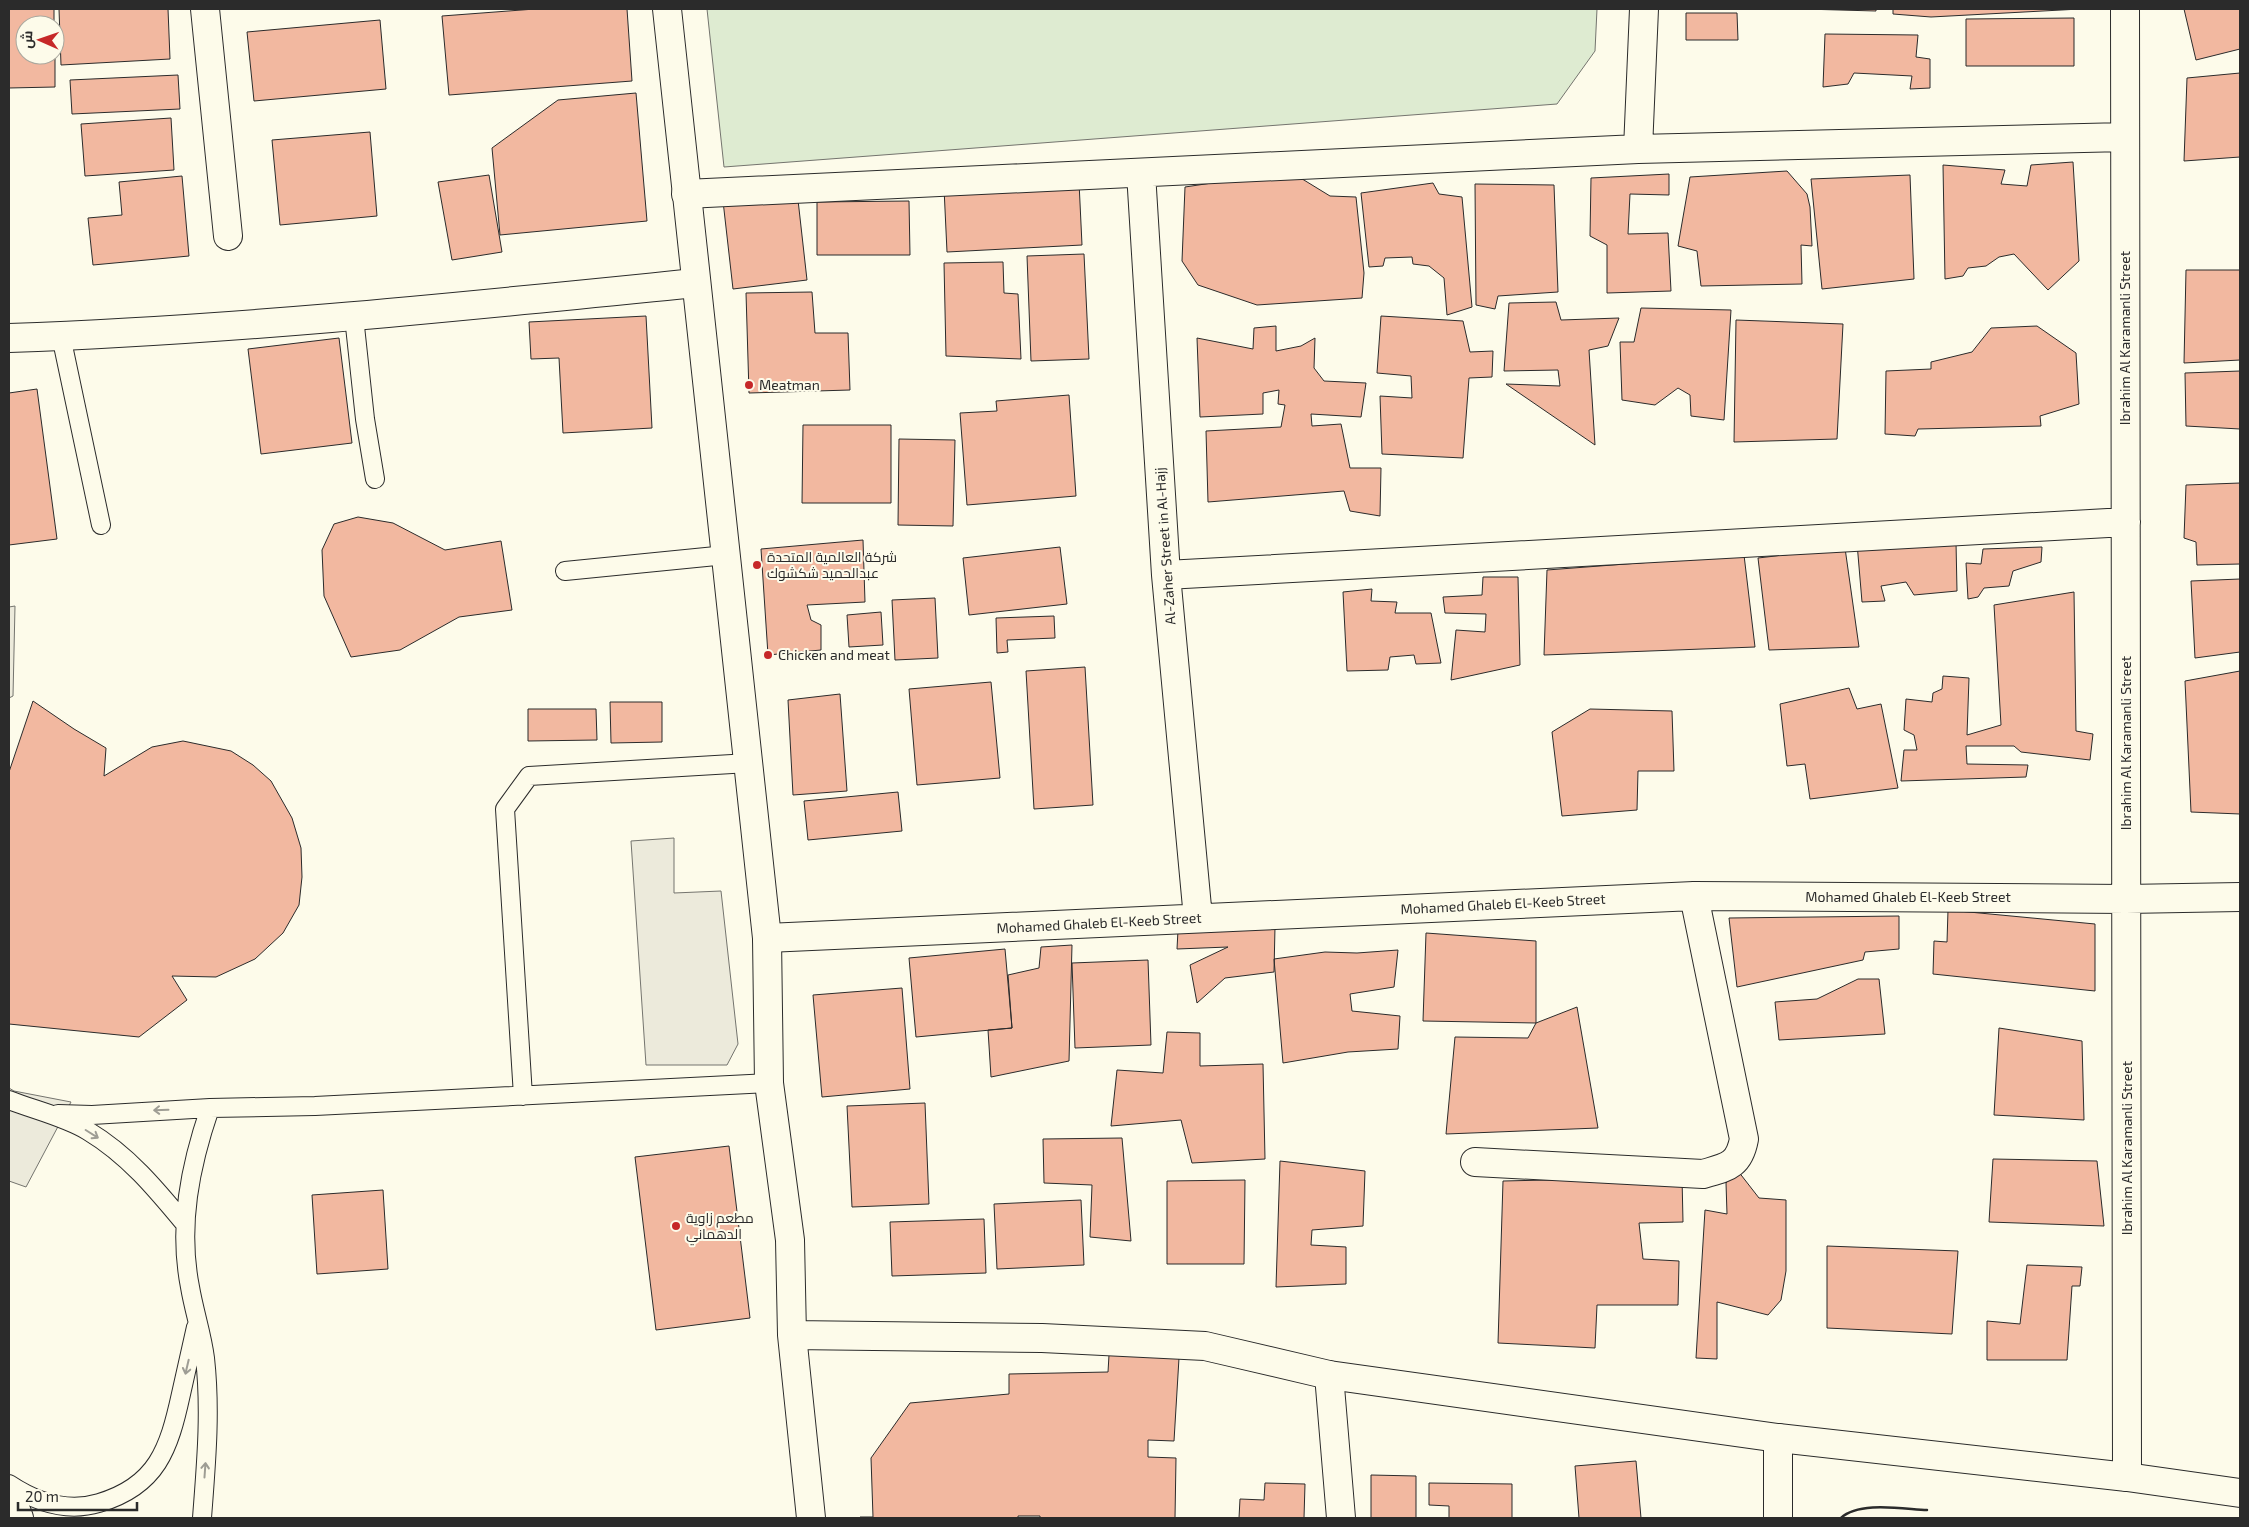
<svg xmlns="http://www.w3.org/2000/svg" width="2249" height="1527" font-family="'Exo 2',Cairo,sans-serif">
  <rect width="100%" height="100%" fill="#fdfbea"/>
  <!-- green -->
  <path fill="#deebd1" stroke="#74746e" d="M707 9H1597L1595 51 1557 104 724 167Z"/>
  <!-- parking -->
  <path fill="#eceadb" stroke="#74746e" d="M15 606 13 696 9 698V607Z
    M674 838V893L721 891 738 1044 727 1065H646L631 841Z
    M9 1088 14 1091 71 1102 26 1187 9 1181Z"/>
  <!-- building -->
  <path fill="#f2b8a0" stroke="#2b2b2b" d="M9 9H54V25H25V55H55V87L9 88Z
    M59 9H168L170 59 61 65Z
    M535 9H627L632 81 449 95 442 16Z
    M1803 9H1876V11Z
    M1893 9H2080L1931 17 1893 14Z
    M2184 9H2240V49L2196 60Z
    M1686 13H1737L1738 40H1686Z
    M2074 18V66H1966V19Z
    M380 20 386 89 254 101 247 32Z
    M1825 34 1918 35 1916 57 1930 59V88L1910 89 1912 76 1854 73 1848 84 1823 87Z
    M2240 73V157L2184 161 2187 78Z
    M178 75 180 109 72 114 70 80Z
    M636 93 647 221 500 235 492 148 558 100Z
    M171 118 174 170 85 176 81 124Z
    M370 132 377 216 280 225 272 140Z
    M2073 162 2079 261 2048 290 2014 254 1999 257 1986 266 1968 268 1963 276 1945 279 1943 165 2005 170 2001 184 2027 186 2031 165Z
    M1787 171 1807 194 1810 207 1812 246 1801 245 1802 284 1701 286 1697 251 1678 246 1690 177Z
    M1669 174V195L1630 194 1628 234 1668 233 1671 291 1607 293V245L1590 236 1591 178Z
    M489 175 502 252 452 260 438 182Z
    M1910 175 1914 279 1822 289 1811 179Z
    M182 176 189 256 93 265 88 218 122 215 119 182Z
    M1252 177H1299L1330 196 1356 197 1364 273 1362 298 1257 305 1198 285 1182 261 1185 187Z
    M1079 182 1082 245 947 252 944 188Z
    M1433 183 1439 194 1462 197 1472 307 1447 315 1444 278 1429 266 1413 264 1412 257 1385 258 1383 266 1369 267 1361 193Z
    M1475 184 1554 185 1558 292 1498 296 1495 309 1476 305Z
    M797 191 807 280 733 289 723 201Z
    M909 201 910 255H817V202Z
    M1084 254 1089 359 1031 361 1027 256Z
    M1003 262 1004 293 1018 294 1021 359 946 356 944 263Z
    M2186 270H2240V360L2184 363Z
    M812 292 815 333H848L850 390 749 393 746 293Z
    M1556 302 1561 320 1619 318 1608 346 1589 350 1595 445 1506 384 1560 386 1558 370 1504 371 1509 303Z
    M1641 308 1731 310 1724 420 1691 416 1690 395 1678 388 1655 405 1622 400 1620 342H1634Z
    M646 316 652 428 563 433 559 358 531 359 529 322Z
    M1381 316 1463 321 1470 352 1493 351 1492 377 1469 378 1463 458 1382 454 1380 396 1412 398 1411 376 1377 373Z
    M1736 320 1843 324 1837 439 1734 442Z
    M1276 326V351L1301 346 1315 338 1314 368 1324 381 1366 383 1361 417 1311 414 1312 426 1341 424 1350 468H1381L1380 516 1350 511 1344 491 1208 502 1206 431 1281 427 1285 405 1278 404 1279 390 1263 393V414L1200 417 1197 338 1253 349 1254 328Z
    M2037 326 2076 353 2079 404 2040 416 2041 426 1918 429 1915 436 1885 434 1886 371 1931 369V362L1972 352 1991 328Z
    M339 338 352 443 261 454 248 349Z
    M2240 371V429L2186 426 2185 373Z
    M37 389 57 539 9 545V393Z
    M1069 395 1076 496 967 505 960 413 997 411 996 401Z
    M803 425H891V503H802Z
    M899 439 955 440 953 526 898 525Z
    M2240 483V564L2197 565 2196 542 2184 538 2186 485Z
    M358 517 393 523 445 550 501 541 512 610 459 617 400 650 351 657 324 596 322 550 334 524Z
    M863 540 865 602 807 605 811 620 821 625V650L768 655 761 549Z
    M1956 542 1957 591 1914 595 1906 582 1881 586 1885 601 1862 602 1857 543Z
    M1060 547 1067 604 969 615 963 558Z
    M2042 547 2041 562 2013 571 2009 586 1984 588 1978 597 1968 599 1966 563 1981 564 1983 549Z
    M1845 548 1859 647 1769 650 1758 558Z
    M1744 555 1755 647 1544 655 1547 570Z
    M1483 577H1518L1520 665 1451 680 1456 630 1485 632 1486 614 1445 613 1443 597 1482 595Z
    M2240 579V652L2195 658 2191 581Z
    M1372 589 1371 601 1397 602 1395 613H1431L1441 663 1416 664 1414 655 1390 657 1388 670 1347 671 1343 592Z
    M2074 592 2076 731 2093 734 2090 760 2021 752 2014 746H1966L1967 764 2028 765 2026 777 1901 781 1904 750H1917L1914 735 1904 730 1906 699 1932 702 1933 693 1942 689 1943 676 1969 678 1967 735 2001 725 1994 605Z
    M935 598 938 658 895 660 892 600Z
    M881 612 883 645 849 647 847 615Z
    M1054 616 1055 638 1007 640 1008 652 997 653 996 618Z
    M1085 667 1093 805 1034 809 1026 671Z
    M2240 671V814L2191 812 2185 681Z
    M991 682 1000 778 917 785 909 689Z
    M1849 688 1857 709 1881 704 1898 788 1810 799 1805 764 1787 766 1780 704Z
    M840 694 847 791 793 795 788 700Z
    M33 701 74 729 106 748 104 776 152 747 183 741 231 751 253 765 271 781 292 818 301 848 302 877 299 905 283 933 255 959 216 977 172 976 187 1000 139 1037 9 1024V772Z
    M610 702H662V742L611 743Z
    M528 709H596L597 740 528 741Z
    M1590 709 1672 711 1674 771H1638L1637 810 1562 816 1552 732Z
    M898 792 902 831 808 840 804 801Z
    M1948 910 2095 924V991L1933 974 1934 941 1947 942Z
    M1899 916V949L1865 952 1863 960 1737 987 1729 918Z
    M1275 927 1274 972 1225 978 1197 1003 1190 965 1228 947 1177 949 1178 930Z
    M1426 933 1536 941V1023L1423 1021Z
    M1072 945 1069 1061 991 1077 988 1030 1012 1028 1008 975 1039 968 1041 947Z
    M1005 949 1012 1028 916 1037 909 958Z
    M1398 950 1394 987 1350 994 1352 1011 1400 1016 1398 1049 1348 1052 1283 1063 1274 959 1325 952 1357 953Z
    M1148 960 1151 1045 1075 1048 1072 963Z
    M1858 979H1879L1885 1034 1779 1040 1775 1002 1817 999Z
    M902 988 910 1089 822 1097 813 995Z
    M1577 1007 1598 1128 1446 1134 1455 1037 1528 1038 1536 1023Z
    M1999 1028 2082 1041 2084 1120 1994 1115Z
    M1167 1032 1200 1033V1066L1263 1064 1265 1159 1192 1163 1181 1120 1111 1126 1117 1070 1163 1073Z
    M925 1103 929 1204 852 1207 847 1106Z
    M1122 1138 1131 1241 1090 1237 1092 1185 1044 1183 1043 1139Z
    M729 1146 750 1318 656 1330 635 1157Z
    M1993 1159 2097 1161 2104 1226 1989 1222Z
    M1280 1161 1365 1171 1363 1226 1312 1230 1311 1245 1346 1247V1284L1276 1287Z
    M1738 1171 1759 1198 1786 1200V1271L1781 1300 1768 1315 1717 1302V1359L1696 1358 1705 1210 1727 1214 1726 1183Z
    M1682 1177 1683 1222 1639 1223 1643 1259 1679 1261 1678 1305H1597L1595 1348 1498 1343 1503 1181Z
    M1245 1180 1244 1264H1167V1181Z
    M383 1190 388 1269 317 1274 312 1195Z
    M1081 1200 1084 1265 997 1269 994 1204Z
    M984 1219 986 1273 892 1276 890 1222Z
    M1827 1246 1958 1251 1952 1334 1827 1328Z
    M2027 1265 2082 1267 2080 1286H2072L2067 1360H1987V1321L2020 1324Z
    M1109 1355 1179 1358 1174 1441 1148 1440V1457L1176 1458 1175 1518H1040V1516H1018V1518H860V1517H873L871 1458 910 1403 1009 1394V1374L1108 1372Z
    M1636 1461 1641 1518H1579L1575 1466Z
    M1371 1475 1416 1476V1518H1449V1506L1429 1505V1483L1512 1484V1518H1371Z
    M1265 1483 1305 1484 1304 1518H1239L1240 1499 1264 1500Z"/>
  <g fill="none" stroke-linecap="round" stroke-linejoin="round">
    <defs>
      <path id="service" d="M354 317 365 419 375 479
        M61 336 101 525
        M565 571 726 555
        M523 1096 505 809 529 776 749 763
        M9 1100C34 1110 65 1117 88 1131 128 1155 156 1189 185 1224
        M58 1114 92 1115 210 1108
        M9 1484C36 1502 66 1513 99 1503 157 1486 169 1449 181 1394 186 1372 191 1349 196 1327
        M202 1518C206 1465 211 1412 205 1358 202 1334 194 1311 190 1287 178 1226 190 1166 210 1108L315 1106 769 1083"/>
      <path id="minor" d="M205 9 228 236
        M2125 9 2127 1477
        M1638 149 1644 9
        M1141 173 1166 575 1198 918
        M686 194 1638 149 2125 137
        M9 338C239 330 467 306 696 283
        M1166 575 2126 522
        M767 938 1694 896 2126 899 2240 897
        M1475 1162 1703 1174C1727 1167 1739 1166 1744 1139L1694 896
        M1329 1375 1341 1518
        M1778 1518V1438"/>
      <path id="tertiary" d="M667 9 767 938 769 1083 790 1240 792 1335 811 1518
        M792 1335 1042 1338 1205 1346 1329 1375 1778 1438 2127 1477 2240 1493"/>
      <path id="primary" d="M9 1492 19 1518"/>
    </defs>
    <!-- service casing -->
    <use href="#service" stroke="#2b2b2b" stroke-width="20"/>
    <!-- minor casing -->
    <use href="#minor" stroke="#2b2b2b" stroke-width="30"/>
    <!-- tertiary casing -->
    <use href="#tertiary" stroke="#2b2b2b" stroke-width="30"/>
    <!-- primary casing -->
    <use href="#primary" stroke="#2b2b2b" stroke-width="30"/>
    <!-- service -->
    <use href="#service" stroke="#fdfbea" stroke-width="18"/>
    <!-- minor -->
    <use href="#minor" stroke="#fdfbea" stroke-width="28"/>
    <!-- tertiary -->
    <use href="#tertiary" stroke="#fdfbea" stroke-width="28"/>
    <!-- primary -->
    <use href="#primary" stroke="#fdfbea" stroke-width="28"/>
    <!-- wall -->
    <path stroke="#2b2b2b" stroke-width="2.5" d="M1841 1518C1859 1501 1903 1509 1927 1510"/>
  </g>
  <!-- one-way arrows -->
  <defs><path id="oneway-shaft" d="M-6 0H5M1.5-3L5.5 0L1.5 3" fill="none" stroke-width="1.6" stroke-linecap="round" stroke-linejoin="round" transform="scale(1.25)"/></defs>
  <g stroke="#9e9d94">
    <use href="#oneway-shaft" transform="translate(161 1110) rotate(178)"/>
    <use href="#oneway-shaft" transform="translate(92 1134) rotate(32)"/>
    <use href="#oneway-shaft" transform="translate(187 1367) rotate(103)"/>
    <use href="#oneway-shaft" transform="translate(205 1470) rotate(-86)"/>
  </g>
  <!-- markers -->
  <g fill="#c62828" stroke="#fdfbea" stroke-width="2">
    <circle cx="749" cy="385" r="5"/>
    <circle cx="757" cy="565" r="5"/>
    <circle cx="768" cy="655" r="5"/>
    <circle cx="676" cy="1226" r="5"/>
  </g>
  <g text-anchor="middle" stroke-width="4" stroke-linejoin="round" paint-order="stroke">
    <!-- street labels -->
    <g font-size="14" fill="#2b2b2b" stroke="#fdfbea">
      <text transform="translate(2125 338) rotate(-90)" y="5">Ibrahim Al Karamanli Street</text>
      <text transform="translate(1165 546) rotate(-94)" y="5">Al-Zaher Street in Al-Hajj</text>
      <text transform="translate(2126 743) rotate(-90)" y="5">Ibrahim Al Karamanli Street</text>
      <text x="1908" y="902">Mohamed Ghaleb El-Keeb Street</text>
      <text transform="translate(1503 904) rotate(-3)" y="5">Mohamed Ghaleb El-Keeb Street</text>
      <text transform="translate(1099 923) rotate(-3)" y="5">Mohamed Ghaleb El-Keeb Street</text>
      <text transform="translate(2127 1148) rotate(-90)" y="5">Ibrahim Al Karamanli Street</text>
    </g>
    <!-- poi labels -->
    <g font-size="14" fill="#2b2b2b" stroke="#fdfbea" text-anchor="start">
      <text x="759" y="390">Meatman</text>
      <text x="767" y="562">شركة العالمية المتحدة<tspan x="767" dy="16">عبدالحميد شكشوك</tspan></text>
      <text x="778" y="660">Chicken and meat</text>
      <text x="686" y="1223">مطعم زاوية<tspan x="686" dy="16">الدهماني</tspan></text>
    </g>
  </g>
  <!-- border -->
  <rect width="2249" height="1527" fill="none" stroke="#2b2b2b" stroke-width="20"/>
  <!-- north arrow -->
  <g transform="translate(40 40) rotate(272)"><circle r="24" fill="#fdfbea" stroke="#a9a89e"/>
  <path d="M0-4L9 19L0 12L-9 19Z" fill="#c62828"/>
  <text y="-8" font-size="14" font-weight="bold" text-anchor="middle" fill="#2b2b2b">ش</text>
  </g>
  <!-- scale -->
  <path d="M18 1502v8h119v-8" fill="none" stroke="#2b2b2b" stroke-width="2.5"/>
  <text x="25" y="1502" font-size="15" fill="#2b2b2b" stroke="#fdfbea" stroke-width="4" paint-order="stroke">20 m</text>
</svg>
